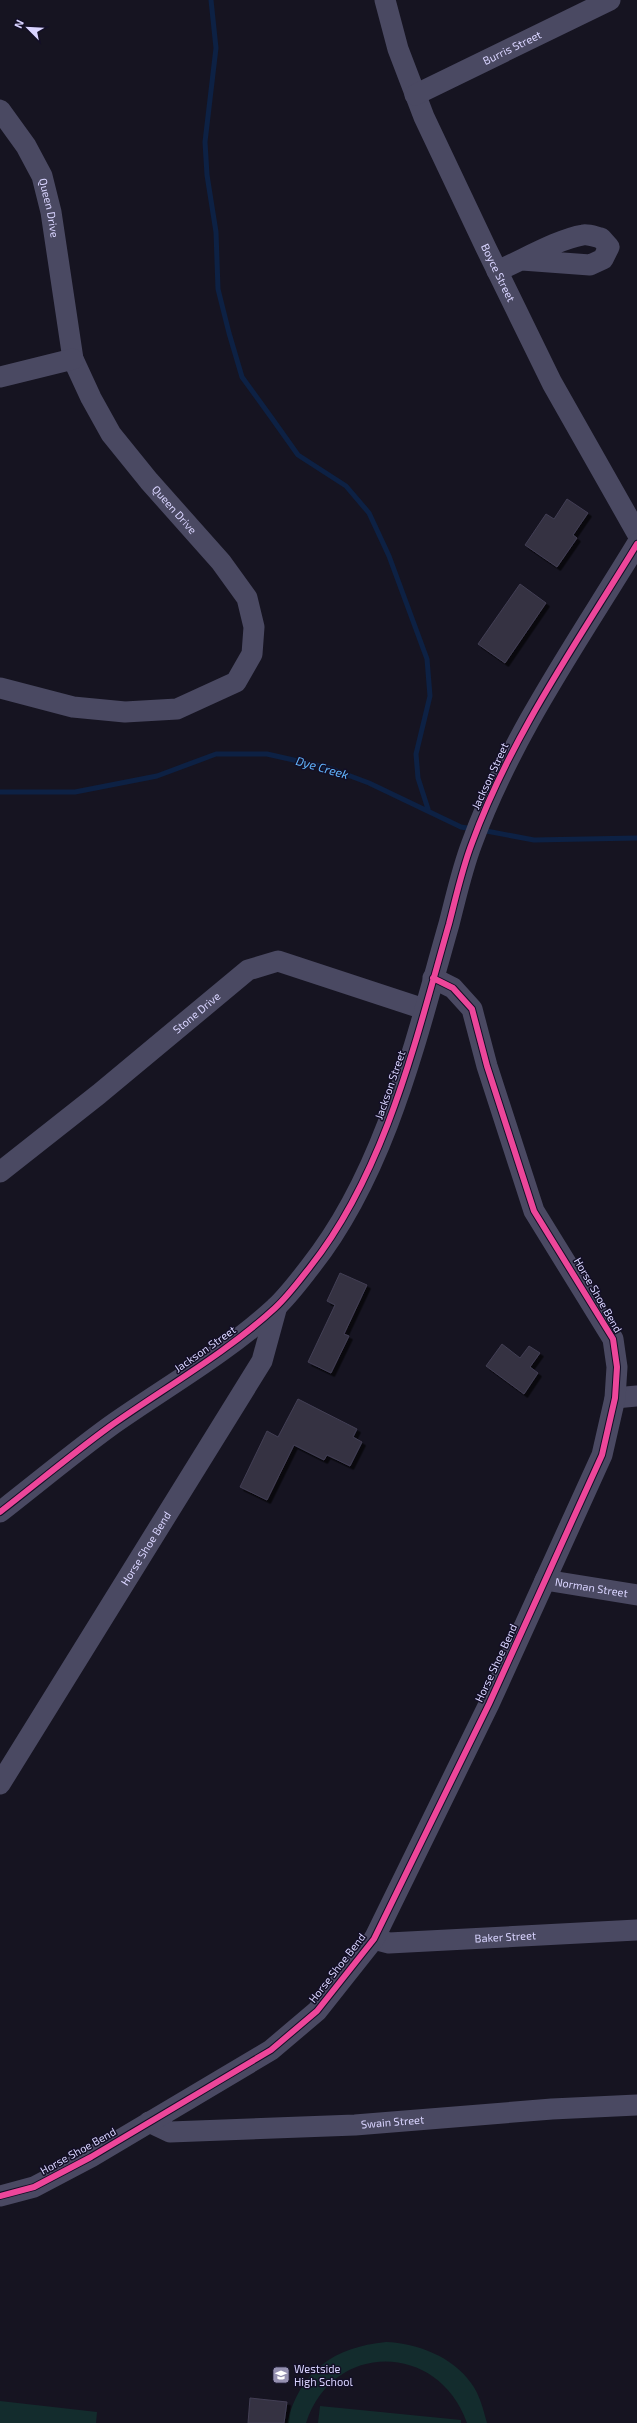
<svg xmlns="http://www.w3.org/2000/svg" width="637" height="2423" font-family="'Exo 2',sans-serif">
  <defs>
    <filter id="shadow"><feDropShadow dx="3.5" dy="3.5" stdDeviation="0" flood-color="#0009"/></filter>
  </defs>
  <rect width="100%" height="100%" fill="#161421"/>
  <!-- pitch -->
  <path fill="#132c2d" d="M386 2342C417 2343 453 2357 471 2383 480 2395 483 2409 487 2423H467C439 2342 333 2340 306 2423H287C300 2371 334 2347 386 2342Z
    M0 2401 97 2412 96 2423H0Z
    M320 2406 461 2420V2423H318Z"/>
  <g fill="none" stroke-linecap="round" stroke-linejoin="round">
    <!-- stream -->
    <path stroke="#0d2144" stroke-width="5" d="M211 0 216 48 205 142 207 175 216 232 218 289 229 333 242 377 271 417 298 455 346 486 369 513 389 556 427 659 430 696 416 754 418 778 428 809
      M0 792H75L157 776 216 754H267L329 768 369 783 461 827 473 829
      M481 830 534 840 637 838"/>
  </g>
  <!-- building -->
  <path fill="#343243" stroke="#433f54" filter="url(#shadow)" d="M567 499 588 513 573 535 577 538 557 567 525 545 546 514 554 519Z
    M520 584 546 603 505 663 478 644Z
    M340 1273 367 1285 344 1334 349 1336 331 1373 308 1362 335 1305 327 1301Z
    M502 1344 520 1358 529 1346 540 1353 530 1367 538 1373 524 1394 486 1366Z
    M298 1399 357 1429 353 1437 362 1442 350 1466 327 1455 324 1460 294 1445 267 1500 240 1487 267 1431 278 1437Z
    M250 2398 287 2402 284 2423H248Z"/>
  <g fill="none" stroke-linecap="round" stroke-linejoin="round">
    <!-- minor -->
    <g stroke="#4a4962" stroke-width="21">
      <path id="s1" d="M385 0 398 49 424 117 486 248 552 383 637 533"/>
      <path id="s2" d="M415 95 610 0"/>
      <path id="s3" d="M0 110 26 146 42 176 51 212 73 359 91 398 111 434 149 481 221 562 247 598 254 627 252 654 236 682 177 709 125 712 73 707 0 688"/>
      <path d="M497 271C521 261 558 239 583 235 588 234 596 237 601 238L609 247 603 259 590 265 522 260"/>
      <path d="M0 377 73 359"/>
      <path id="s4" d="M0 1172 99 1094 248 970 278 961 424 1009"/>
      <path d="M615 1398 637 1396"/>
      <path d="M0 1512C36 1484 72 1454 109 1427 164 1388 225 1354 275 1308 288 1296 299 1281 310 1267 386 1171 416 1039 449 924 456 897 462 869 472 843 511 736 578 641 637 544"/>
      <path id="s5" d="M545 1580 637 1595"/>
      <path id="s6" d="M0 1784 262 1361 277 1306"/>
      <path id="s7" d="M374 1939 389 1943 637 1930"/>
      <path id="s8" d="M149 2122 170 2132 355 2125 552 2109 637 2105"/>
      <path d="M0 2196 34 2187 91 2157 271 2050 317 2011 374 1939 489 1704 602 1455 615 1398 617 1367 613 1339 534 1211 487 1066 472 1009 453 988 433 978"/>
    </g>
    <defs>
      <path id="cycleway" d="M0 1512C36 1484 72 1454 109 1427 164 1388 225 1354 275 1308 288 1296 299 1281 310 1267 386 1171 416 1039 449 924 456 897 462 869 472 843 511 736 578 641 637 544
        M0 2196 34 2187 91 2157 271 2050 317 2011 374 1939 489 1704 602 1455 615 1398 617 1367 613 1339 534 1211 487 1066 472 1009 453 988 433 978"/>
    </defs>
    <!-- cycleway casing -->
    <use href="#cycleway" stroke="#130f26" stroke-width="8"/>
    <!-- cycleway -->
    <use href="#cycleway" stroke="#ed469a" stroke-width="6"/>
  </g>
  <!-- icons -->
  <defs>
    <symbol id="school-square" viewBox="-11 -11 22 22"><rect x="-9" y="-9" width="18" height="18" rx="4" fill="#9591b1" stroke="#130f26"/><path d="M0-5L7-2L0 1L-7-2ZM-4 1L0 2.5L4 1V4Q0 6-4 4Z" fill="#fff"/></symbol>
  </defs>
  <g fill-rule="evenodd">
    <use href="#school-square" x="271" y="2365" width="20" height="20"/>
  </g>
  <g text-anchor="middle" stroke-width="3" stroke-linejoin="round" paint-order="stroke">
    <!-- street labels -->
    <g font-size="11" fill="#d9d4ff" stroke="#130f26">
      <text dy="4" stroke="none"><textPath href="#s2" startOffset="108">Burris Street</textPath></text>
      <text dy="4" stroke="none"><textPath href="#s3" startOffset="111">Queen Drive</textPath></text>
      <text dy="4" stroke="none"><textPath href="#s1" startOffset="296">Boyce Street</textPath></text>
      <text dy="4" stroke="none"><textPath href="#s3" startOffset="447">Queen Drive</textPath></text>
      <text transform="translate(490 776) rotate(-65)" y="4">Jackson Street</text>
      <text dy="4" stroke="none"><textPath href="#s4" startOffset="253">Stone Drive</textPath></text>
      <text transform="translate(390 1085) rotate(-71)" y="4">Jackson Street</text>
      <text transform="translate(598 1295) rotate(60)" y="4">Horse Shoe Bend</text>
      <text transform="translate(205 1349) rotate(-35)" y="4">Jackson Street</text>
      <text dy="4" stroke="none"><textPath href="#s6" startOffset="277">Horse Shoe Bend</textPath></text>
      <text dy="4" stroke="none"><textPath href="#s5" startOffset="47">Norman Street</textPath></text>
      <text transform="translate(496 1663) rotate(-65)" y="4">Horse Shoe Bend</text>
      <text dy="4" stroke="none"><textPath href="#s7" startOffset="132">Baker Street</textPath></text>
      <text transform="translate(337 1968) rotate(-52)" y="4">Horse Shoe Bend</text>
      <text dy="4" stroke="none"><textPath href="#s8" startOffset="246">Swain Street</textPath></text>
      <text transform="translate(78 2151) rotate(-29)" y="4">Horse Shoe Bend</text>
    </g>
    <!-- poi labels -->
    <g font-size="11" fill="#d9d4ff" stroke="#130f26" text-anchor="start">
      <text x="294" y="2373">Westside<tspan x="294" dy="13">High School</tspan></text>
    </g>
    <!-- water labels -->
    <g font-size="12" font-style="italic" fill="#62b6ff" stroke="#130f26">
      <text transform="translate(322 768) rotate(16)" y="4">Dye Creek</text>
    </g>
  </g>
  <!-- north arrow -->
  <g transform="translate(28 28) rotate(294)" stroke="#130f26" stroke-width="3" paint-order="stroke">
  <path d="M0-3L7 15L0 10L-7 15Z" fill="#d9d4ff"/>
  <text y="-6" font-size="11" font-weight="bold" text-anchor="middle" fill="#d9d4ff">N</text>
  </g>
</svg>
